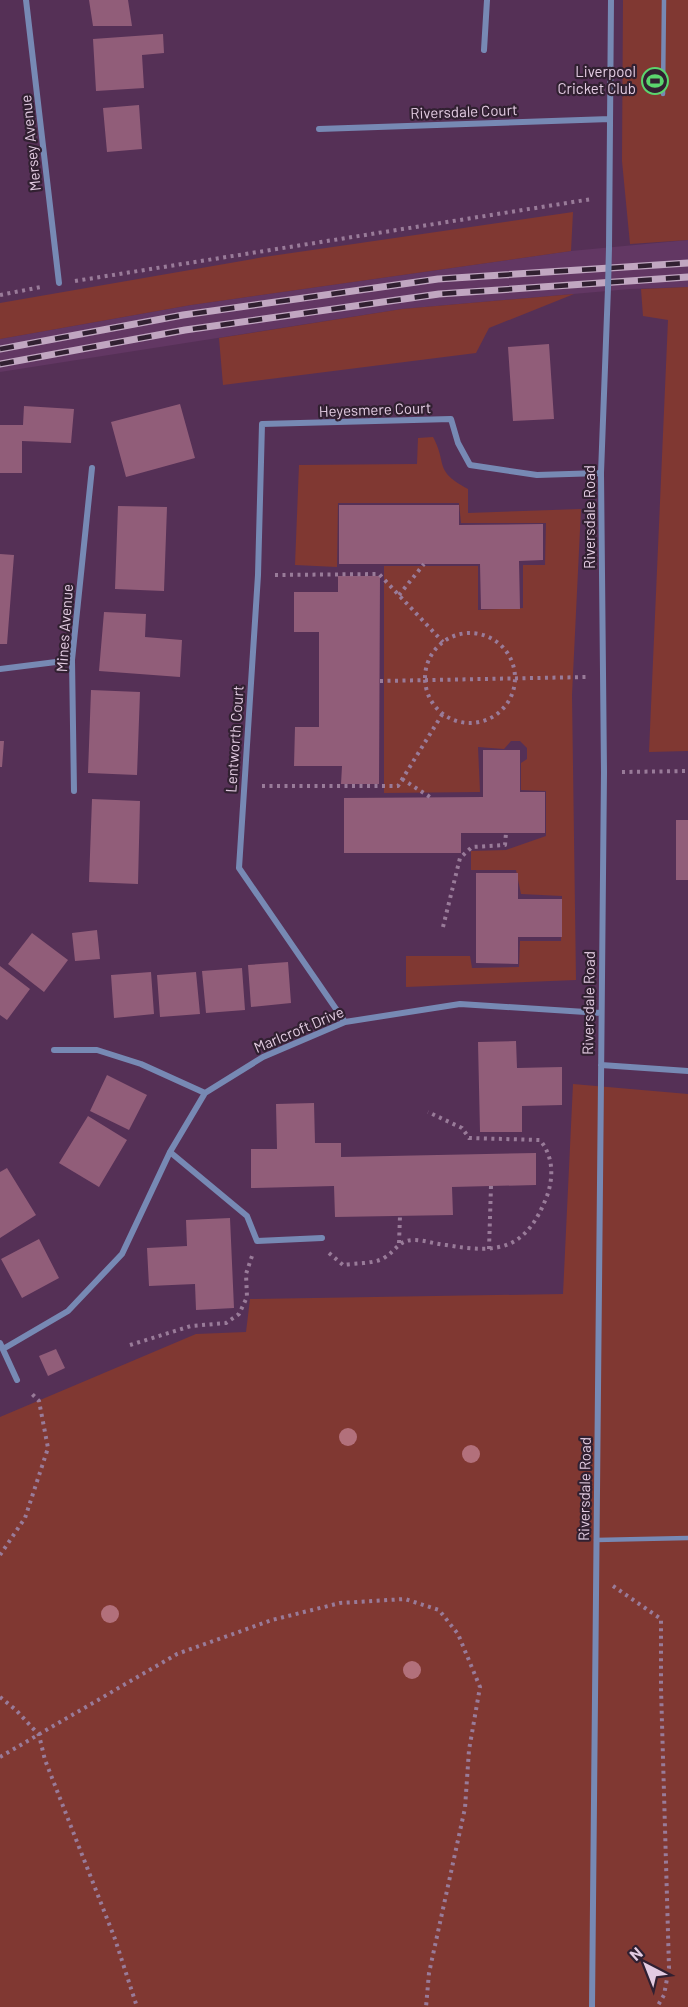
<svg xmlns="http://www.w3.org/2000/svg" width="688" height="2007" font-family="Barlow,sans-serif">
  <rect width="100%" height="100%" fill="#553056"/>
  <!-- built -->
  <path fill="#623763" d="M688 240V287L630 289 402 309 0 372V339L191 305 571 251Z"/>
  <!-- green -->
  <path fill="#803832" d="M623 0H688V240L630 244 622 161Z
    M573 212 571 251 191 305 0 339V303L264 257Z
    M688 287V751L649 752 668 320 643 316 641 289Z
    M574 294 489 328 476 353 223 385 219 338 402 309Z
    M433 437C448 465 433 470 468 489V513L581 509 572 695 576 980 406 987V956H470L472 968 519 967 520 941H561L562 896 521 894 516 870H471V851L506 850 546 836V791L521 790V763L527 759V748L520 741H511L504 749 478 747 480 792 384 793V566H478V610L523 608V565H545L546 523H461L459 503H338L337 567 295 565 299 465 417 464 418 438Z
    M573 1084 688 1094V2007H0V1417L196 1334 246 1332 250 1299 563 1294Z"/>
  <!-- building -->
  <path fill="#915d79" d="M89 0H128L132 26H93Z
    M163 34 164 53 142 55 144 88 96 91 93 39Z
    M139 105 142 149 107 152 103 108Z
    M549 344 554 419 513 421 508 347Z
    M180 404 195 458 126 477 111 422Z
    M24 406 74 409 71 443 22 441V473H0V425H23Z
    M339 505H459V525L543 524V560L519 561 520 609H481L480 564H339Z
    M118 506 167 507 164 591 115 589Z
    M0 554 14 555 7 644H0Z
    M338 576H380L379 784H341L342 766H294L295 727H319V632H294V592H338Z
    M104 612 146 614 145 637 182 640 180 677 99 671Z
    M91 690 140 692 137 775 88 773Z
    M0 741H4L2 767H0Z
    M483 750H520V792H545V833H461V853H344V798L483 797Z
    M92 799 140 801 138 884 89 882Z
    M676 820H688V880H676Z
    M476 873H518V899H562V937H518V964L476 963Z
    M97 930 100 959 75 961 72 933Z
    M32 933 68 960 44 992 8 964Z
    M288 962 291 1003 251 1007 248 965Z
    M0 966 30 989 7 1020 0 1015Z
    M242 968 245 1010 206 1013 202 971Z
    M151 972 154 1014 114 1018 111 975Z
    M196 972 200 1014 160 1017 157 975Z
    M516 1041 517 1068 562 1067V1105L522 1106V1132H480L478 1042Z
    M107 1075 147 1095 129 1130 90 1111Z
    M314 1103 315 1143H341V1157L536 1153V1185L452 1187 453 1215 335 1217 334 1186 251 1188V1149H277L276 1104Z
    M88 1116 127 1140 99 1187 59 1163Z
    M7 1168 36 1215 0 1238V1172Z
    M230 1218 234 1308 196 1310 195 1284 149 1286 147 1248 187 1246 186 1220Z
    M39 1239 59 1278 22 1298 1 1259Z
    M56 1349 65 1368 48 1376 39 1356Z"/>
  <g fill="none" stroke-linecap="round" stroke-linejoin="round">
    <!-- path -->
    <path stroke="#997b99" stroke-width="4" stroke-dasharray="3 4.5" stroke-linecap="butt" d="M75 281 592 199
      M0 295 41 287
      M275 575 379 574 443 642
      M399 595 424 564
      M425 678a45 45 0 1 1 90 0a45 45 0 1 1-90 0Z
      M380 681 587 677
      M622 772 688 771
      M402 779 430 797
      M262 786H398L443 713
      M443 927 460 858 472 847 505 845 506 833
      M399 1243 400 1216
      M489 1249 491 1186
      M329 1253 343 1265C354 1263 374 1264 384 1258 396 1251 398 1240 414 1240 424 1240 435 1244 446 1245 499 1254 526 1250 547 1196 554 1176 553 1156 540 1140L469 1138 462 1128 428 1112
      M130 1345 191 1326 226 1323 239 1314 247 1297 246 1274 252 1256
      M0 1555 25 1518 48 1448 39 1401 30 1392
      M613 1586 661 1619V1688L669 1968 664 1995 657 2007
      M0 1697 16 1710 39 1735 45 1760 115 1939 137 2007
      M0 1757 177 1654 272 1620 340 1603 405 1599 439 1610 458 1634 480 1687 469 1750 465 1808 429 1973 426 2007"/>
    <!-- lane -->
    <path stroke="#7789b4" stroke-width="4.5" d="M663 94 664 0
      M596 1540 688 1538"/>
    <!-- street -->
    <path stroke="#7789b4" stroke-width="6" d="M26 0 59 283
      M484 50 487 0
      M319 129 610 119
      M609 248 611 0
      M0 669 72 660
      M74 791 72 660 92 468
      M345 1022 239 868 258 575 262 424 451 419 458 443 470 465 537 475 601 473
      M54 1050H97L141 1064 205 1093
      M601 1065 688 1071
      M170 1152 247 1216 257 1241 322 1238
      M0 1343 17 1380
      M3 1349 68 1311 122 1254 170 1152 205 1093 263 1057 345 1022 460 1004 601 1013
      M592 2007 604 772 601 473 608 288"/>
    <defs>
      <path id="rail" d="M0 349 183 315 438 279 688 263
        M0 364 185 330 439 294 688 277"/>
    </defs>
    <!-- rail casing -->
    <use href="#rail" stroke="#c1a7c1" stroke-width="7"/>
    <!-- rail -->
    <use href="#rail" stroke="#312031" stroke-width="4.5" stroke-dasharray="14" stroke-linecap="butt"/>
    <!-- street-bridge -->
    <path stroke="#7789b4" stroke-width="6" d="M608 288 609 248"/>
  </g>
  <!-- trees -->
  <g fill="#b2707b">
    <circle cx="348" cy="1437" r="9"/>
    <circle cx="471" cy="1454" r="9"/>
    <circle cx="110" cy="1614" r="9"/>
    <circle cx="412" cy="1670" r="9"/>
  </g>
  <!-- icons -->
  <defs>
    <symbol id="stadium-ring" viewBox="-11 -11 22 22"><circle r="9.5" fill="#312031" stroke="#5bd56e" stroke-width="1.5"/><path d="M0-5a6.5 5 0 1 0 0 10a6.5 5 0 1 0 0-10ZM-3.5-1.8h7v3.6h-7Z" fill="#5bd56e"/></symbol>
  </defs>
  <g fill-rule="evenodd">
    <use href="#stadium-ring" x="640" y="66" width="30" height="30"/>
  </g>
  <g text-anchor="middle" stroke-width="4.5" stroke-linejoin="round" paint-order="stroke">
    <!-- poi labels -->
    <g font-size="15" fill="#e3cce2" stroke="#312031" text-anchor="end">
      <text x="636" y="77">Liverpool<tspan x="636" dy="17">Cricket Club</tspan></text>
    </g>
    <!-- street labels -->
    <g font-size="15" fill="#e3cce2" stroke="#312031">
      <text transform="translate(464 112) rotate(-2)" y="5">Riversdale Court</text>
      <text transform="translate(31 143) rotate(-96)" y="5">Mersey Avenue</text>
      <text transform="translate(375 410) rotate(-2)" y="5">Heyesmere Court</text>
      <text transform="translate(590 517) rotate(-90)" y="5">Riversdale Road</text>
      <text transform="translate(65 628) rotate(-86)" y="5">Mines Avenue</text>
      <text transform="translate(235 739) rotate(-86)" y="5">Lentworth Court</text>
      <text transform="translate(589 1003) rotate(-89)" y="5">Riversdale Road</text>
      <text transform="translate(299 1030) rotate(-23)" y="5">Marlcroft Drive</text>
      <text transform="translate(585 1489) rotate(-89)" y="5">Riversdale Road</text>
    </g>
  </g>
  <!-- north arrow -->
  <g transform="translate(646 1965) rotate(318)" stroke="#312031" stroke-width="4.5" paint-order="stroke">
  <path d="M0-4.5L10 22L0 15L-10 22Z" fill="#e3cce2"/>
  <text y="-9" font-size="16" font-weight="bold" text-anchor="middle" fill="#e3cce2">N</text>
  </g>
</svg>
